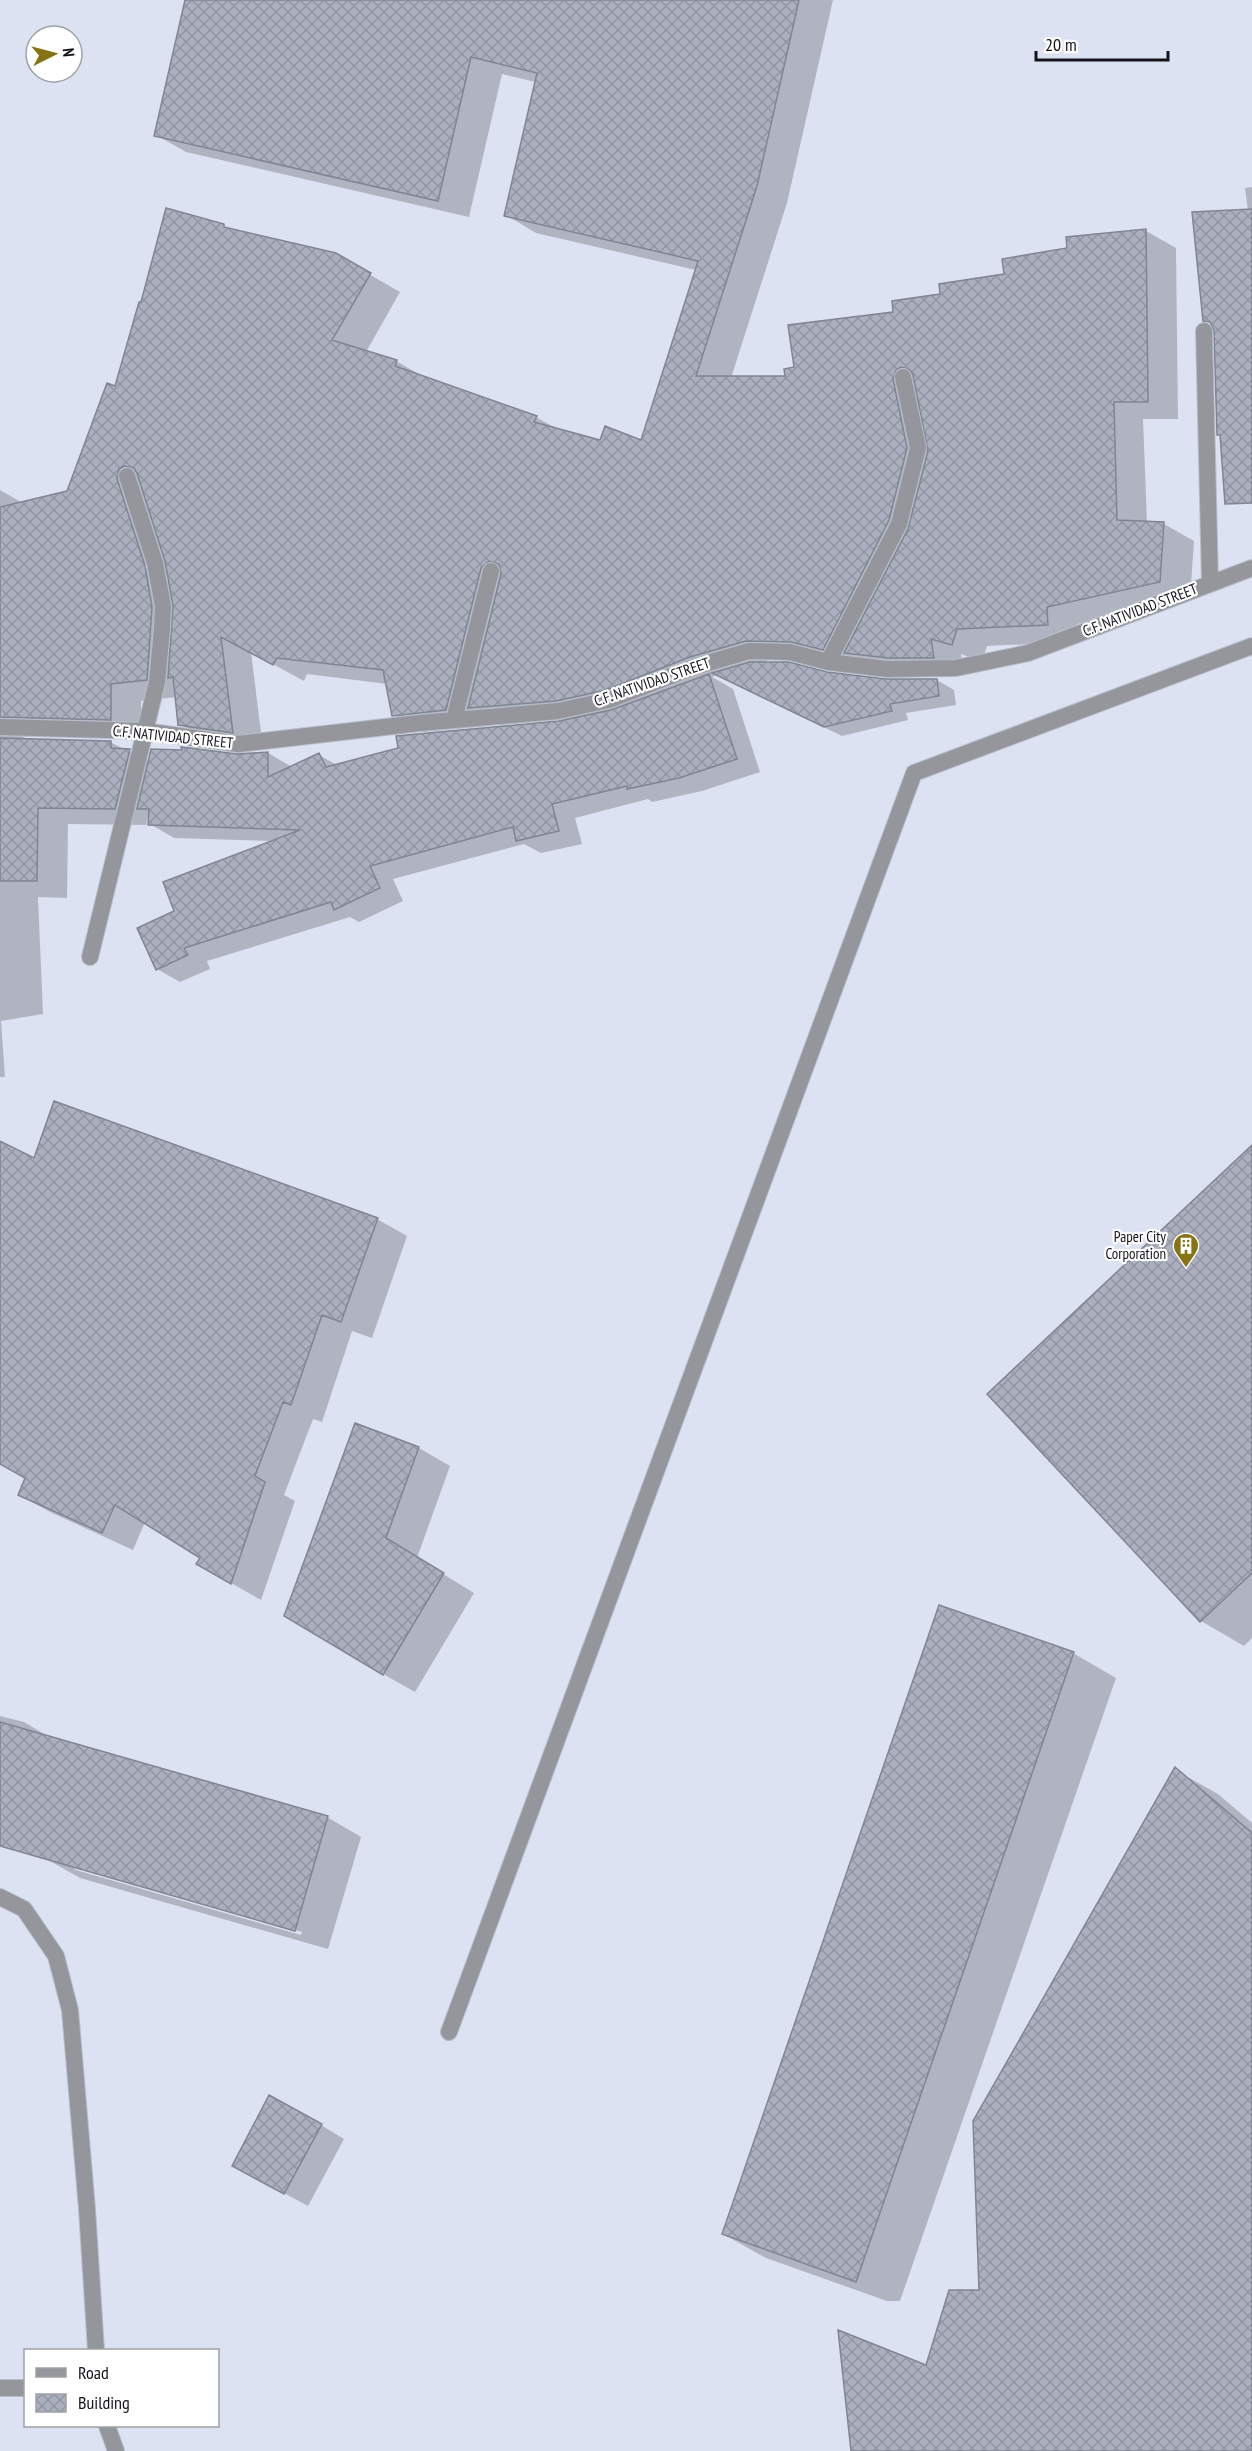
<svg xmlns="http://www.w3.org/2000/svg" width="1252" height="2451" font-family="'PT Sans Narrow',sans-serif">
  <defs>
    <pattern id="building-cross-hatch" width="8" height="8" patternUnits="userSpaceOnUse" patternTransform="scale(1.5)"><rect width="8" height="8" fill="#abafbe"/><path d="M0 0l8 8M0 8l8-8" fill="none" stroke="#9296a3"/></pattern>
  </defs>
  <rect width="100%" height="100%" fill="#dde2f2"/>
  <!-- shadow -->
  <path fill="#0003" fill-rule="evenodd" d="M187 0H833L787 203 731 378 787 377 796 368 895 313 942 295 1006 275 1069 250 1146 231 1176 248 1178 419H1143L1147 523 1164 524 1194 541 1190 599 1077 624V642L987 646 982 662 961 654 964 674 778 657 760 663 886 681 937 680 954 690 956 705 906 713 908 720 842 736 718 675 712 677 733 689 760 772 702 791 652 802 648 799 575 818 582 844 541 853 524 844 393 879 403 901 359 922 350 917 207 961 210 969 180 982 157 969 176 912 274 841 174 838 150 824 149 811 146 825 68 824 67 898 38 897 43 1014 1 1021 5 1077H0V490L21 502 69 492 116 388 224 226 231 230 334 254 400 292 366 352 396 361 426 378 536 417 559 430 601 442H642L696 270 536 233 506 215 536 82 502 74 469 217 186 152 156 135ZM139 561 170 578V582L138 563ZM251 652 304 681 307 674 387 684 393 715 423 732 476 727 479 713 499 725 568 719V721L337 765 319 755 292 767 268 753 150 762 110 742 19 740 31 733 141 736V701L177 697 180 724 210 742 263 749Z
    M1252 187V499L1222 436 1218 434 1216 330 1212 324 1205 320 1248 211 1245 188Z
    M0 1143 35 1160 377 1219 407 1236 372 1338 352 1331 322 1422 313 1419 284 1495 295 1501 261 1600 198 1564 202 1557 145 1522 133 1550 50 1512 20 1495 27 1478 0 1463Z
    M1252 1147V1638L1244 1646 1201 1621 989 1394Z
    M356 1425 419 1448 450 1466 417 1558 474 1593 415 1692 383 1674Z
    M1073 1653 1116 1678 900 2301H887L766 2258 723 2234Z
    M0 1716 24 1722 51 1738 327 1817 361 1837 328 1949 80 1878 50 1861 0 1846ZM71 1865 302 1932 301 1935 76 1870Z
    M1175 1770 1218 1794 1252 1823V2451H852L927 2367 981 2291Z
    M321 2125 344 2139 308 2206 256 2178Z"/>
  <!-- building -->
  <path fill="url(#building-cross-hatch)" stroke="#818593" stroke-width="1.5" d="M185 0H799L757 186 696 376H785L784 369 794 367 788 325 893 312 892 301 940 294 939 284 1004 274 1002 259 1067 248 1066 237 1146 229 1148 402H1114L1117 520 1164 522 1160 582 1047 607 1048 625 957 629 952 645 931 639 934 658H888L844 653 908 529 928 451 913 375 910 370 901 367 896 370 893 379 907 448 889 520 823 650 791 642 746 641 690 657 606 690 556 701 468 708 501 574 499 564 489 561 481 568 446 710 392 716 383 670 277 658 273 665 221 637 233 733 178 725 173 677 168 678 173 606 165 561 137 473 134 468 124 466 119 469 117 479 145 566 152 607 147 680 111 684V720L0 717V507L67 491 107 383 115 386 139 302H141L166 208 224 224V227L336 253 371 273 332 340 397 360 395 366 537 416 534 422 600 440 605 426 641 440 698 261 504 216 537 73 471 57 438 201 154 136Z
    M1252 209V503L1225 504 1220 435H1217L1214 331 1210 322 1203 321 1192 212Z
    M750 662H789L827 672 886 679H937L939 696 890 704 892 711 824 727 712 673Z
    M709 674 737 759 679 778 627 789V786L552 804 559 831 516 841 513 827 370 866 380 888 334 910 331 902 184 948 188 955 156 970 137 928 174 911 163 882 300 830 148 825 149 809H137L151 749 182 750 181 747 237 754 268 752V777L319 753 326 767 398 748 396 736 559 721 611 710Z
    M0 738 111 741V748L130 749 115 809 38 808 37 881H0Z
    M54 1101 378 1218 341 1322 322 1315 291 1405 283 1402 255 1476 265 1482 231 1584 196 1564 200 1558 115 1505 102 1533 18 1495 25 1478 0 1464V1141L34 1158Z
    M1252 1145V1573L1200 1622 987 1394Z
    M355 1423 419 1447 386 1538 444 1573 383 1675 284 1616Z
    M939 1605 1074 1652 856 2282 722 2234Z
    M0 1722 328 1816 295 1931 0 1846Z
    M1175 1767 1252 1833V2451H851L838 2330 926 2365 949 2290H979L973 2121Z
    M269 2095 322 2124 284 2194 232 2166Z"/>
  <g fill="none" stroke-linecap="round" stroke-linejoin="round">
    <defs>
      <path id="service" d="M0 1897 24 1909 56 1956 70 2010 87 2209 96 2350
        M449 2032 914 773 1252 646
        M0 2388H26
        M107 2426 116 2451"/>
      <path id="minor" d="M1204 331 1210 583
        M828 662 899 524 918 448 903 377
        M454 720 491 571
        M0 727 144 731 238 744 420 723 558 711 609 700 694 667 749 651 790 652 828 662 887 669 956 668 1028 653 1252 568
        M90 957 157 682 162 629 163 606 155 563 127 476"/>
    </defs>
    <!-- service casing -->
    <use href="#service" stroke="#b8bdcb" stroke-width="18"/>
    <!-- minor casing -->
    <use href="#minor" stroke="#b8bdcb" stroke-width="18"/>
    <!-- service -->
    <use href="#service" stroke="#94969c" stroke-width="16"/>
    <!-- minor -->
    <use href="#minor" stroke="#94969c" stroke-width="16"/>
  </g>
  <!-- icons -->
  <defs>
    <symbol id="building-pin" viewBox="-11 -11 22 30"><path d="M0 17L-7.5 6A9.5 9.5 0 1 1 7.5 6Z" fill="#867314" stroke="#fff"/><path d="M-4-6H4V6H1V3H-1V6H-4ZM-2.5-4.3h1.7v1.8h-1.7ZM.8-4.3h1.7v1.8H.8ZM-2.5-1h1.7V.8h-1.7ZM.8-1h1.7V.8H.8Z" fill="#fff"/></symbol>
  </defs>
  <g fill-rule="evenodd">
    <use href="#building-pin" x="1171" y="1231" width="30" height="40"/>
  </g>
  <g text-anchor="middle" stroke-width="4.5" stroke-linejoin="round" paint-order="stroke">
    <!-- street labels -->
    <g font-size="15" fill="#121419" stroke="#fff">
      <text transform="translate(1140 610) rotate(-21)" y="5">C.F. NATIVIDAD STREET</text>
      <text transform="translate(652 682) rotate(-19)" y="5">C.F. NATIVIDAD STREET</text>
      <text transform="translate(173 737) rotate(6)" y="5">C.F. NATIVIDAD STREET</text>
    </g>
    <!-- poi labels -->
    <g font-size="15" fill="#121419" stroke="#fff" text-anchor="end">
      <text x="1166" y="1242">Paper City<tspan x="1166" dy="17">Corporation</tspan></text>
    </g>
  </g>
  <!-- legend -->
  <rect x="24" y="2349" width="195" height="78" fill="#ffffff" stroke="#a0a1a3" stroke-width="1.5"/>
  <rect x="36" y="2368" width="30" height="9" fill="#94969c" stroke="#a0a1a3" stroke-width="1.5"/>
  <text x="78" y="2379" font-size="18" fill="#121419">Road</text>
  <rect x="36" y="2394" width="30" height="18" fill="url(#building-cross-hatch)" stroke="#a0a1a3" stroke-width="1.5"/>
  <text x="78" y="2409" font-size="18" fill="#121419">Building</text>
  <!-- north arrow -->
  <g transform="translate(54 54) rotate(84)"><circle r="28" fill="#ffffff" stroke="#a0a1a3" stroke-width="1.5"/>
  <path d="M0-4.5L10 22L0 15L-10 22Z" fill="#867314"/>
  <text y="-9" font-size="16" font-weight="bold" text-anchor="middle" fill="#121419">N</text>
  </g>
  <!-- scale -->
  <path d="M1036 51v9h132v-9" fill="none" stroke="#121419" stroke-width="3"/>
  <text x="1045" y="51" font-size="18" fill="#121419" stroke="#ffffff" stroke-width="4.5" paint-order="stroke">20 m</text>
</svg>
